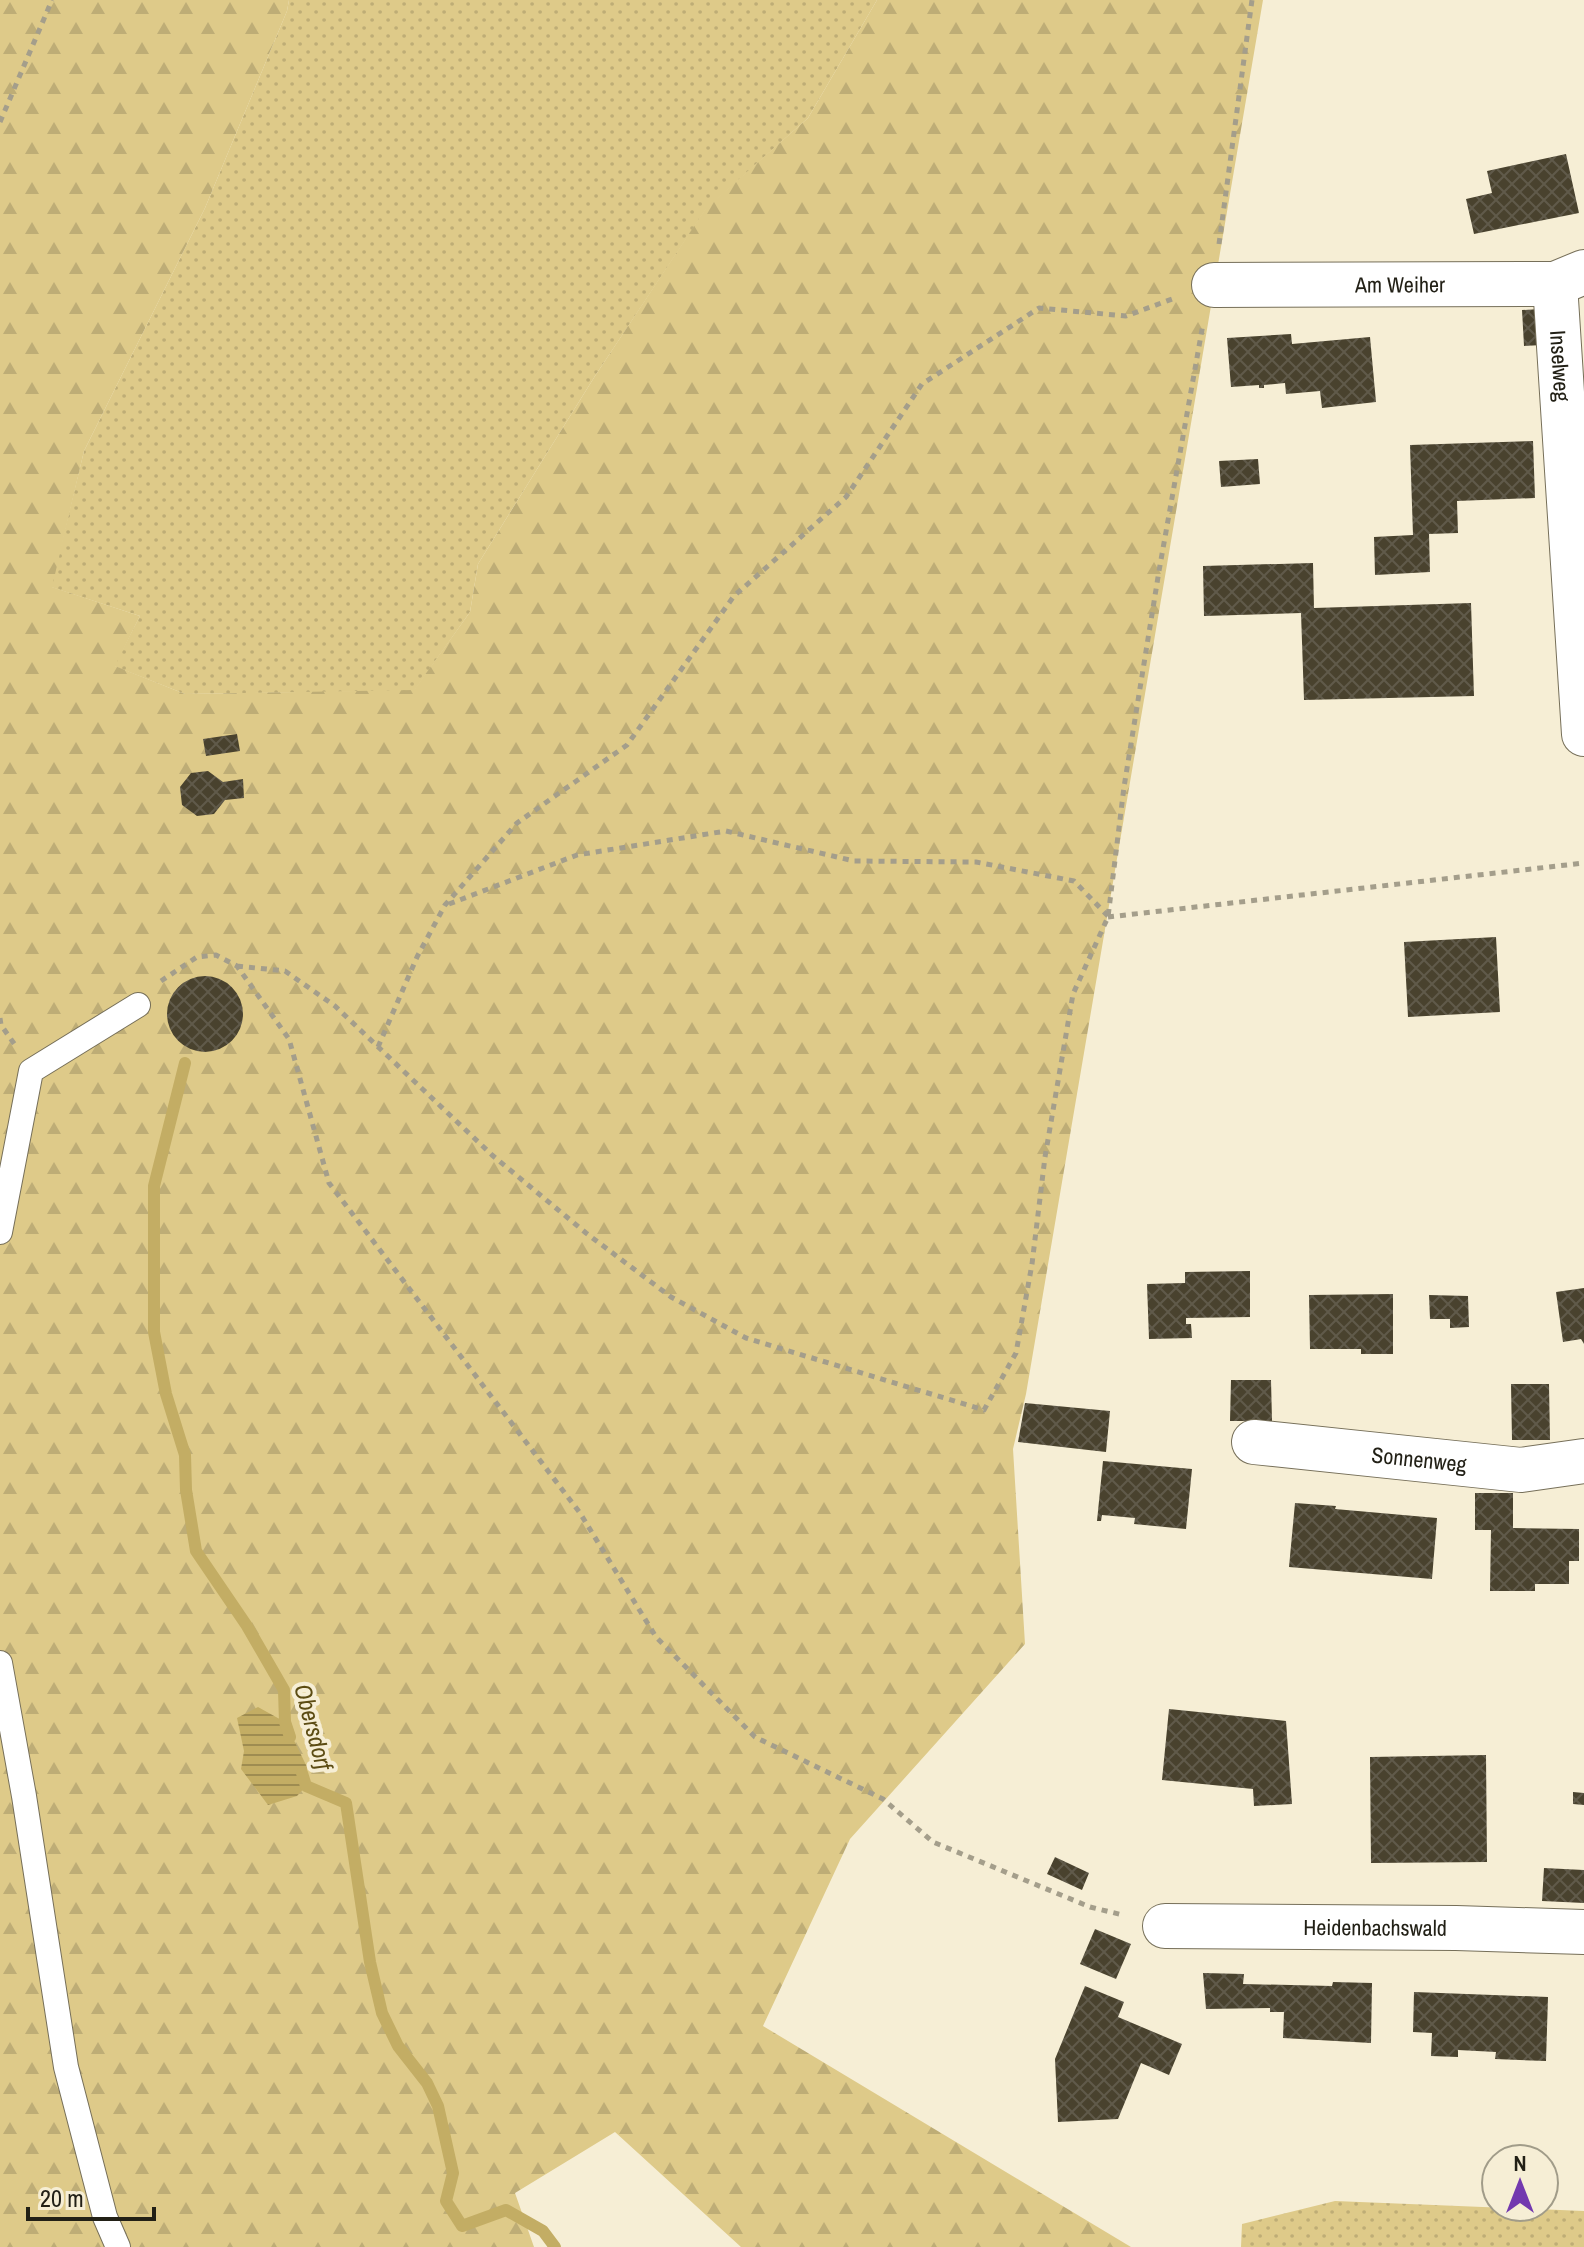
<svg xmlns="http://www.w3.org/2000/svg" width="1584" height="2247" font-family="'Archivo Narrow',sans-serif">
  <defs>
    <pattern id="grass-dots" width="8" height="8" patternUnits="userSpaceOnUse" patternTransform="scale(2)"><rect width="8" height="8" fill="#deca89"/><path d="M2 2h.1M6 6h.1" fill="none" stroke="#bead76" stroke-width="1.8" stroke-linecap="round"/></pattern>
    <pattern id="forest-firs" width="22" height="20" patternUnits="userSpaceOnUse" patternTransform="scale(2)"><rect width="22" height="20" fill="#deca89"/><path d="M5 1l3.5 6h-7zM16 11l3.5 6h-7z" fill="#bead76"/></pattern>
    <pattern id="water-rules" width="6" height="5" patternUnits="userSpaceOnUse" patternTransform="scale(2)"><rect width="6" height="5" fill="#c3ad64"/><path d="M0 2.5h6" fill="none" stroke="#9e8c51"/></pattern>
    <pattern id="building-cross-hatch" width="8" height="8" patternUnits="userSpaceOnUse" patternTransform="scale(2)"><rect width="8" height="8" fill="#49422e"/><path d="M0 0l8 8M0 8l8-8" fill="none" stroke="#605a4a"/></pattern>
  </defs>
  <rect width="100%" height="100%" fill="#f6eed5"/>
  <!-- grass -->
  <path fill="url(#grass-dots)" d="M289 0H877L808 118 706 209 595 376 478 564 470 612 414 691 185 694 114 666 140 616 51 587 84 451 205 208 287 11Z
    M1335 2201 1584 2211V2247H1241L1242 2224Z"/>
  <!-- forest -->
  <path fill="url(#forest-firs)" d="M0 0H289L287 11 205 208 84 451 52 587 140 616 115 666 185 694 414 690 470 612 478 564 595 376 706 208 808 118 877 0H1263L1026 1394 1013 1449 1025 1644 850 1839 763 2026 1131 2247H741L615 2132 515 2193 534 2247H0Z"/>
  <!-- water -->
  <path fill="url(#water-rules)" d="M258 1707 285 1722 307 1767 306 1786 297 1796 268 1805 241 1769 244 1751 237 1718Z"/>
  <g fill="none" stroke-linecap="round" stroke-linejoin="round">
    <!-- stream -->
    <path stroke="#c3ad64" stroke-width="12" d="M185 1063 154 1186V1332L166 1394 185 1455 186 1490 196 1551 247 1626 284 1690 285 1722 290 1737
      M302 1773 306 1786 346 1803 370 1962 382 2013 398 2046 427 2083 438 2106 453 2173 446 2201 462 2226 506 2210 543 2231 555 2247"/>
  </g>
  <!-- building -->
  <path fill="url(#building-cross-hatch)" d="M1566 154 1579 213 1474 234 1466 199 1492 193 1487 171Z
    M1540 309 1542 345 1524 346 1522 310Z
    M1291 334 1292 344 1370 337 1376 402 1322 408 1320 391 1286 394 1285 383 1264 385V388H1259V385L1231 387 1227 338Z
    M1533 441 1535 498 1457 501 1458 533 1429 534 1430 572 1375 575 1374 537 1413 535 1410 445Z
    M1258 459 1260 484 1221 487 1219 461Z
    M1313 563 1314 608 1471 603 1474 696 1304 700 1301 613 1204 616 1203 566Z
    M237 734 240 751 206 756 203 739Z
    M208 771 223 782 243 779 244 798 225 800 214 814 197 816 182 805 180 787 191 773Z
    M1496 937 1500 1012 1408 1017 1404 942Z
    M167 1014a38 38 0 1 1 76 0a38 38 0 1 1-76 0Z
    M1250 1271V1317L1186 1318V1324H1191L1192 1338 1149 1339 1147 1284 1185 1283V1272Z
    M1584 1288V1344L1581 1339 1563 1342 1556 1292Z
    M1393 1294V1354H1361V1349H1310L1309 1295Z
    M1429 1295 1468 1296 1469 1327 1450 1328V1319H1430Z
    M1231 1380H1271L1272 1421H1230Z
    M1511 1384H1549L1550 1440H1512Z
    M1025 1403 1110 1411 1106 1452 1018 1442Z
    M1103 1461 1192 1469 1186 1529 1134 1524 1135 1518 1102 1515 1101 1521H1097Z
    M1475 1493H1513V1528L1579 1529V1561H1569V1584H1535V1591H1490L1491 1530H1475Z
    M1295 1503 1336 1506 1335 1509 1437 1518 1432 1579 1289 1567Z
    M1169 1709 1286 1721 1292 1804 1254 1806 1253 1789 1162 1780Z
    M1486 1755 1487 1862 1371 1863 1370 1757Z
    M1573 1792 1584 1793V1805L1573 1804Z
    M1055 1857 1089 1873 1082 1890 1047 1874Z
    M1544 1868 1584 1870V1903L1542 1901Z
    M1095 1929 1131 1944 1116 1979 1080 1964Z
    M1203 1973 1244 1974 1243 1984 1332 1986 1333 1982 1372 1983 1371 2043 1283 2038 1284 2012H1270V2008L1206 2009Z
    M1085 1986 1124 2002 1118 2017 1182 2044 1169 2075 1141 2063 1118 2119 1058 2122 1055 2059Z
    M1414 1992 1548 1997 1546 2061 1495 2059 1496 2052 1458 2050V2057L1431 2056 1432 2033 1413 2032Z"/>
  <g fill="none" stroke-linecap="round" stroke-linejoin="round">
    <defs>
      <path id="lane" d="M0 1232 31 1071 138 1005
        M0 1663 24 1796 66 2067 105 2217 118 2247"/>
      <g id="street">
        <path id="s1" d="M1555 284 1584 734"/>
        <path id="s2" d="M1214 285 1555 284 1584 272"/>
        <path id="s3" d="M1254 1442 1521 1470 1584 1461"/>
        <path id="s4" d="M1165 1926 1456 1928 1584 1932"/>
      </g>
    </defs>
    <!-- lane casing -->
    <use href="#lane" stroke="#766f59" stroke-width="26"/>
    <!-- street casing -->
    <use href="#street" stroke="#766f59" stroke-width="46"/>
    <!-- path -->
    <path stroke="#a49e8b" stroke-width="5" stroke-dasharray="6 6" stroke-linecap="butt" d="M0 122 52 0
      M1219 244 1252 0
      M449 904 577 855 726 831 854 861 976 862 1074 881 1108 916
      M1108 917 1584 863
      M237 966 285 971 335 1006 492 1155 586 1233 671 1297 746 1338 984 1410 1016 1353 1032 1264 1045 1157 1073 994 1108 917 1124 787 1159 571 1203 324
      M161 981 197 957 216 955 237 966 289 1039 329 1183 580 1513 656 1637 755 1737 883 1799 933 1842 1090 1907 1123 1915
      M0 1018 1 1025 15 1045
      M378 1047 417 957 445 905 517 823 627 745 734 596 846 497 922 384 1039 308 1126 316 1175 298"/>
    <!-- lane -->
    <use href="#lane" stroke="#fff" stroke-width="24"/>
    <!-- street -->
    <use href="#street" stroke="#fff" stroke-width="44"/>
  </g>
  <g text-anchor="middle" stroke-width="8" stroke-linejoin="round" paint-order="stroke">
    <!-- street labels -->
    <g font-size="22" fill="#222016" stroke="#f6eed5">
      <text dy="8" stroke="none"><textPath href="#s2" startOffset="186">Am Weiher</textPath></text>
      <text dy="8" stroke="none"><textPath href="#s1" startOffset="82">Inselweg</textPath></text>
      <text dy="8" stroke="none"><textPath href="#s3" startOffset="166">Sonnenweg</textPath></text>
      <text dy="8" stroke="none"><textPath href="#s4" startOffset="210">Heidenbachswald</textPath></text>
    </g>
    <!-- water labels -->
    <g font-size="24" font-style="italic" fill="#5c4c13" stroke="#f6eed5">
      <text transform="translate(313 1727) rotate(75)" y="8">Obersdorf</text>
    </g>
  </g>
  <!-- north arrow -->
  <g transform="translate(1520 2183)"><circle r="38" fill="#f6eed5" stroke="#a19c89" stroke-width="2"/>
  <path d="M0-6L14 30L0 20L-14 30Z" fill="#7339af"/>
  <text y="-12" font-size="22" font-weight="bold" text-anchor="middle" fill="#222016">N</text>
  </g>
  <!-- scale -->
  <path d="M28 2207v12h126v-12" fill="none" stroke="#222016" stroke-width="4"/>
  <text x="40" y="2207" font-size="24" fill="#222016" stroke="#f6eed5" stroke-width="6" paint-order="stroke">20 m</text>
</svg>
